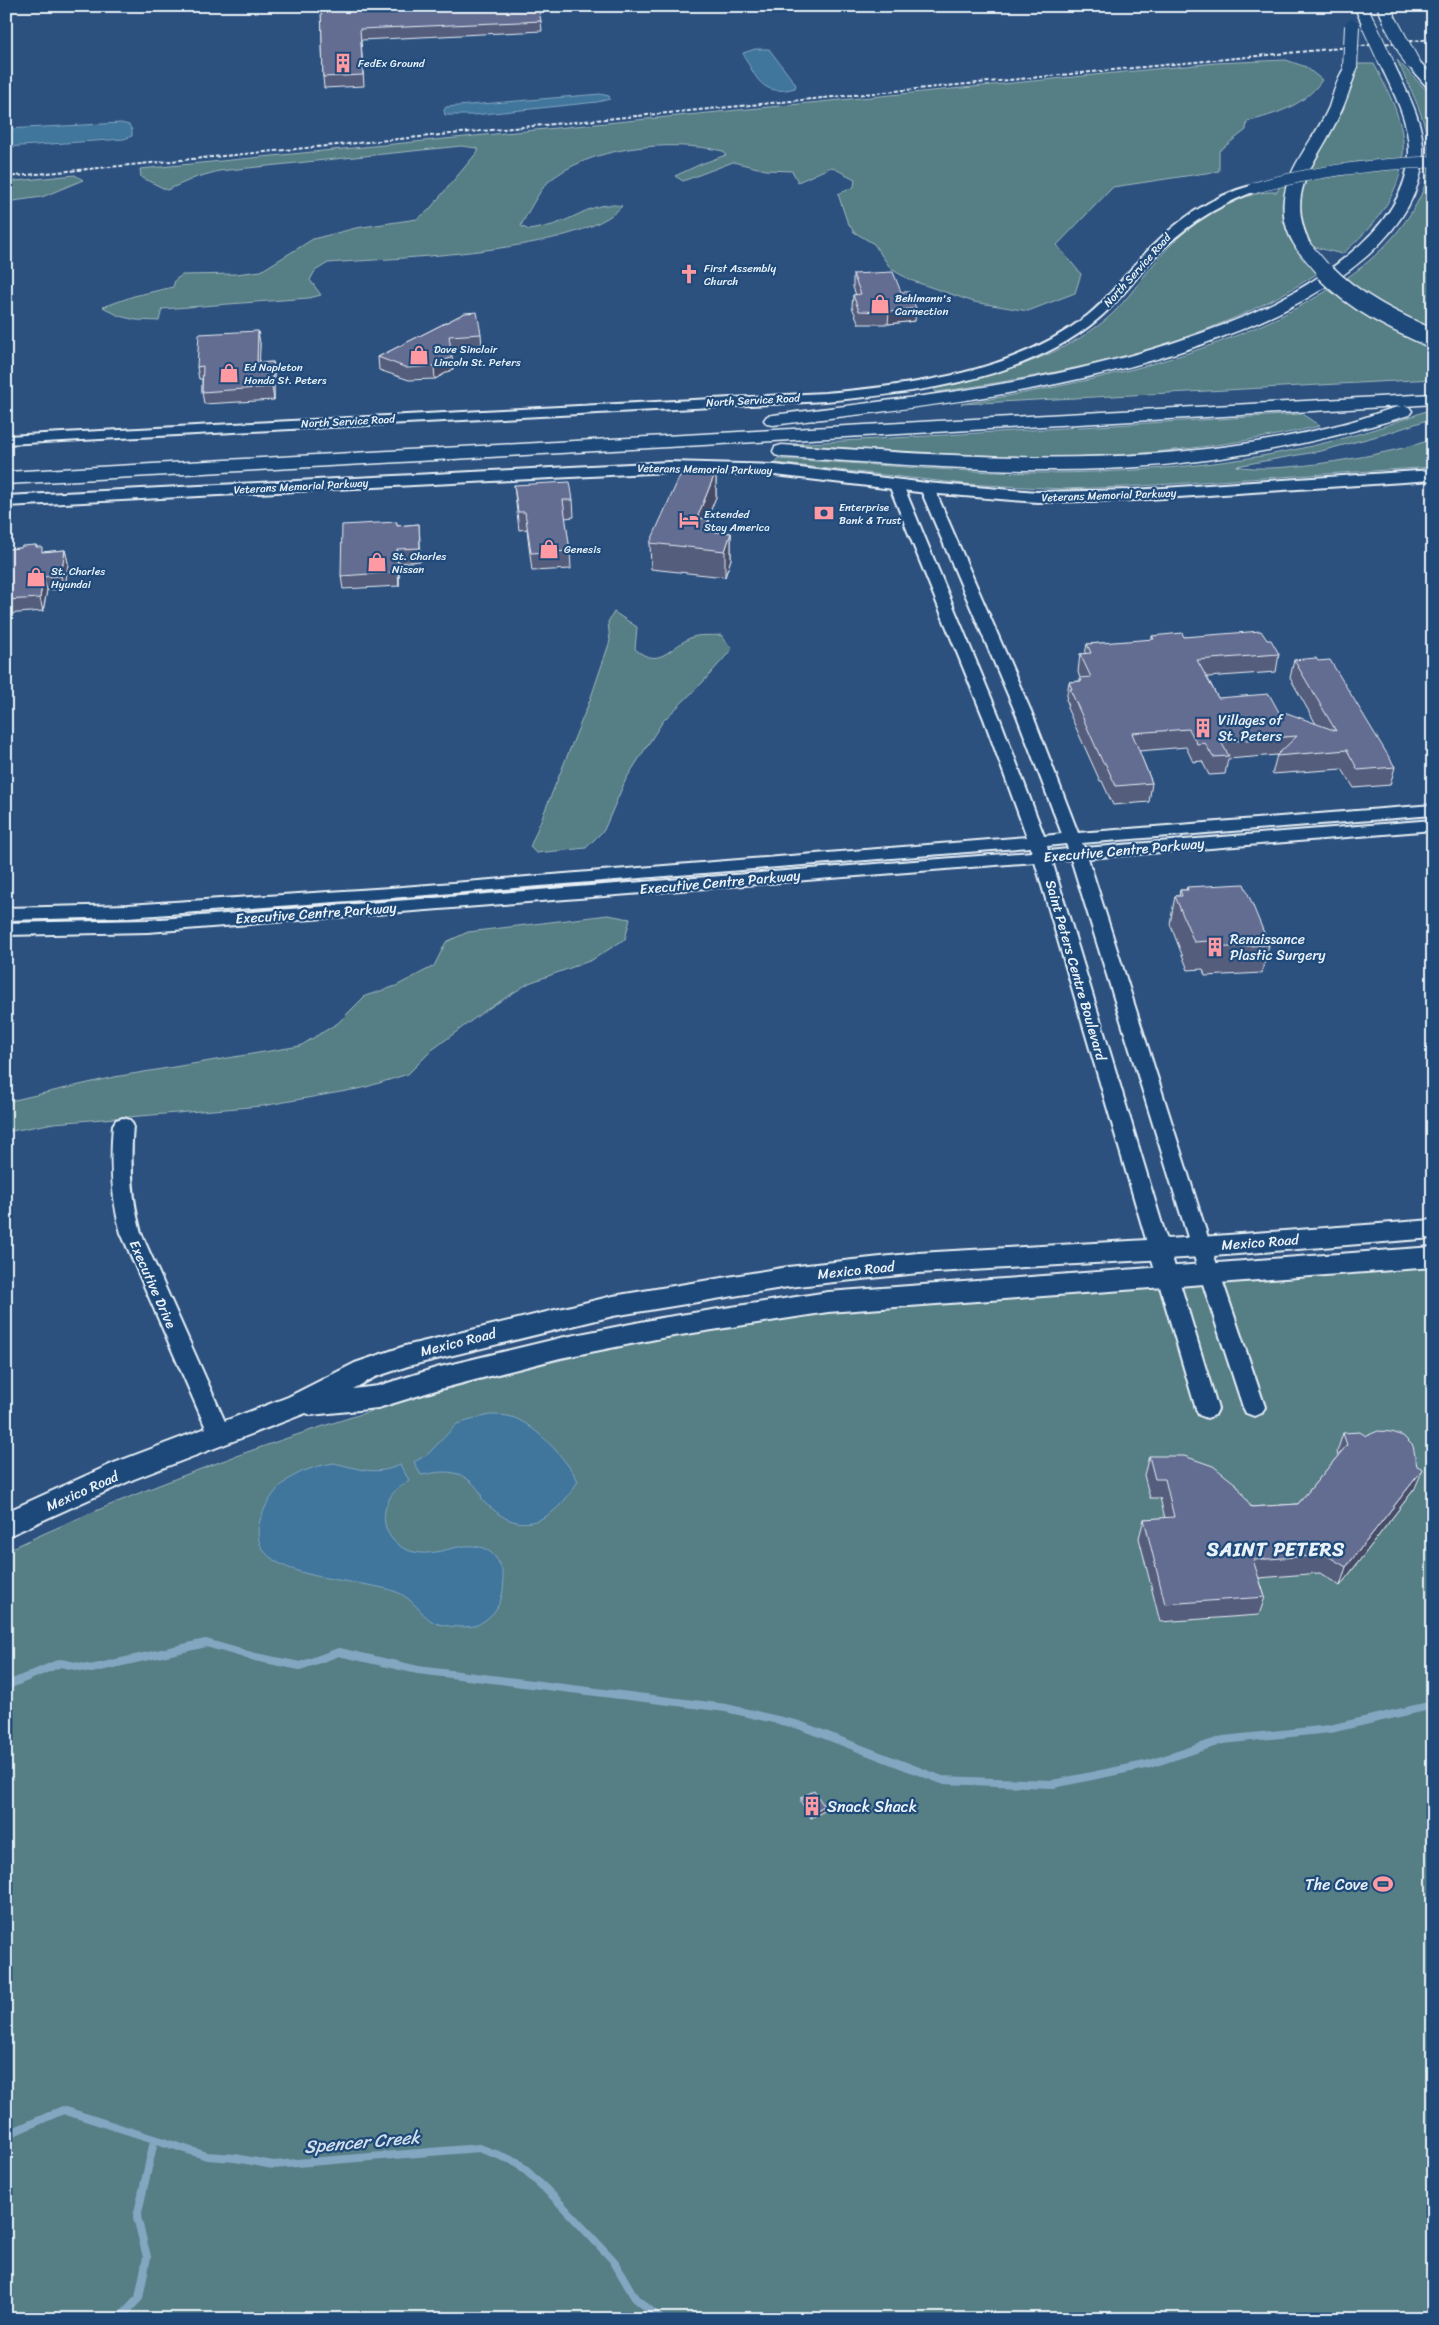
<svg xmlns="http://www.w3.org/2000/svg" width="1439" height="2325" font-family="Sriracha,sans-serif">
  <rect width="100%" height="100%" fill="#2d517f"/>
  <filter id="ink" filterUnits="userSpaceOnUse"><feTurbulence type="fractalNoise" baseFrequency=".02" numOctaves="2"/><feDisplacementMap in="SourceGraphic" scale="10" xChannelSelector="R" yChannelSelector="G"/><feConvolveMatrix kernelMatrix="1 2 1 2 8 2 1 2 1" color-interpolation-filters="sRGB"/></filter>
  <g filter="url(#ink)">
    <!-- green -->
    <path fill="#577e85" stroke="#a0b8be" d="M1286 60 1306 67 1322 80C1303 107 1277 113 1247 122L1246 130 1219 151V171L1113 187 1057 245 1081 274 1075 293 1028 311 974 302 910 280 891 269 874 244 854 232 847 221 838 194 854 187 855 179 831 167 798 182 792 171 766 170 733 162 683 181 675 176 701 164 726 155 723 151C670 139 588 146 547 183 540 190 525 217 521 226L529 230C540 228 551 226 561 222 582 214 597 201 622 206 582 253 392 258 328 263L315 271 310 280 321 295 309 298 162 309 159 321 136 320 119 316 103 307 134 296 173 287 175 280 182 275 236 274 261 271 313 239 356 228 417 219 428 211 479 150 477 148 461 146 219 171 197 177 167 190 141 177 140 169 1216 63Z
      M1397 60 1433 97V379L961 404C1069 386 1177 365 1277 318 1319 297 1362 273 1393 237 1410 217 1426 193 1429 167 1432 128 1413 95 1397 60Z
      M1356 64H1374C1384 83 1395 104 1400 124 1414 178 1380 222 1342 254L1310 246 1300 230 1299 189 1341 111Z
      M75 175 83 180 42 197 6 202V182Z
      M1281 183H1286L1282 205 1283 221 1289 238 1303 260 1327 267C1213 345 1071 373 936 392L934 389C990 376 1051 361 1099 325 1117 312 1131 293 1145 275 1168 245 1195 218 1230 203 1247 196 1260 191 1277 192Z
      M1433 408V418L1385 434 1321 451 1236 466C1276 475 1393 454 1433 439V467L1124 487 1063 489 965 484 776 463 777 459C867 463 958 473 1048 473 1178 472 1312 458 1433 408Z
      M1302 414 1320 426C1223 448 1125 458 1026 457 948 456 869 449 791 444Z
      M614 612 637 627 635 649C659 669 668 649 690 638 698 634 712 636 721 635L732 649 703 682 663 721 626 779 604 830 586 848 536 853 530 847 590 700 610 641 608 622Z
      M608 915 630 919 625 939 592 960 529 983 483 1012 432 1050 408 1074 363 1088 262 1106 54 1123 6 1132V1102L114 1077 300 1046 338 1023 365 996 396 986 434 966 446 942 468 932Z
      M1433 1268V2319H6V1551C267 1429 545 1350 830 1310 894 1301 964 1300 1029 1296 1163 1286 1298 1277 1433 1268Z"/>
    <!-- water -->
    <path fill="#3f759c" stroke="#83a7c1" d="M755 49H769L796 85 795 88C763 97 756 79 743 53Z
      M600 94 609 96 610 99 597 102 474 115H445L444 110 446 107Z
      M121 123 129 125 132 130V136L124 139 6 147V129Z
      M489 1415C495 1415 502 1415 508 1416 533 1421 567 1460 578 1481 560 1512 529 1539 495 1511 492 1508 486 1505 483 1501 481 1498 482 1494 479 1491 475 1484 466 1477 458 1474 445 1470 434 1473 421 1475L414 1462 428 1454 457 1424Z
      M334 1463C360 1469 375 1476 400 1465L409 1480C404 1484 398 1487 394 1492 378 1511 382 1538 405 1549 433 1562 458 1539 483 1548 509 1558 509 1600 490 1616 487 1619 479 1625 474 1626 463 1628 439 1627 430 1620 419 1611 412 1599 399 1593 359 1575 222 1585 267 1504 282 1477 305 1468 334 1463Z"/>
    <g fill="none" stroke-linecap="round" stroke-linejoin="round">
      <!-- stream -->
      <path stroke="#83a7c1" stroke-width="8" d="M6 1686 60 1663 91 1669 206 1643 255 1657 300 1666 339 1652 418 1670 726 1708 799 1725 942 1780 1053 1784 1150 1764 1223 1740 1330 1729 1433 1705
        M6 2135 63 2110 207 2156 235 2158 273 2165 479 2148 517 2162 555 2198 613 2260 635 2298 661 2319
        M119 2319 139 2298 147 2257 137 2217 154 2141"/>
      <defs>
        <path id="minor" d="M1254 185 1258 186V190C1213 207 1178 230 1146 266 1131 284 1116 304 1098 319 1026 380 915 393 825 401L6 444V436L825 393C915 385 1013 373 1087 316 1105 302 1119 283 1134 266 1166 229 1205 197 1254 185Z
          M896 481 903 485 1000 719 1044 836 1062 834 1017 716 920 488 922 485H932L934 488 1033 716 1078 833 1433 805V815L1082 843 1084 848 1433 820V830L1088 858 1211 1247 1265 1407 1262 1413 1254 1416 1246 1413 1243 1407 1191 1247 1071 859 1052 861 1218 1409 1215 1415 1207 1418 1199 1415 1196 1409 1035 862 148 932 6 935V923L148 920 1032 852 1030 847 390 898 128 917 6 920V908L128 905 390 888 1027 837 984 719 889 485ZM1066 844 1068 849 1048 851 1047 846Z
          M123 1118 130 1120 133 1125C130 1162 131 1197 141 1233L231 1435 228 1441 220 1444 212 1441 209 1435 121 1233C111 1197 110 1162 113 1125L116 1120Z"/>
        <path id="major" d="M669 462 775 465 927 483 1037 492 1134 490 1433 470V480L1134 500 1037 502 927 493 775 475 669 472 6 506V496Z
          M1433 1220V1238L1201 1257 918 1273 788 1287 613 1316 408 1366 375 1377 353 1389 378 1386 436 1368 560 1338 661 1318 828 1292 1433 1247V1267L828 1312 661 1338 560 1358 436 1390 378 1408 311 1415 306 1413 134 1479 6 1537V1512L114 1463 288 1397 355 1363 405 1346 613 1296 788 1267 918 1253 1201 1237Z"/>
        <path id="highway" d="M1354 6H1367L1376 25 1374 28H1364Z
          M1377 6H1390L1398 23 1396 26H1386Z
          M1412 58 1417 59 1433 76V89L1428 88 1405 62Z
          M1387 60 1394 64C1407 93 1425 123 1423 156 1421 196 1396 230 1367 256 1319 298 1260 324 1200 345 1063 393 917 407 773 425L767 424 764 420 767 416 773 415C913 397 1056 384 1190 337 1246 318 1301 294 1347 256 1379 230 1407 197 1409 154 1410 121 1393 92 1380 64Z
          M1350 64 1357 68C1351 86 1345 105 1336 122 1313 168 1284 193 1311 246L1309 249H1297C1287 234 1282 217 1284 199 1288 166 1316 137 1329 107 1333 96 1340 66 1350 64Z
          M1433 394V404L1404 406 1409 407 1412 411 1409 415C1290 452 1168 471 1043 470 956 470 869 462 782 457L775 455 773 451 775 447 782 445C941 455 1091 468 1250 443 1283 438 1315 431 1346 423 1365 418 1382 411 1401 406L6 484V472Z"/>
      </defs>
      <!-- minor casing -->
      <use href="#minor" stroke="#e8f1f8" stroke-width="4"/>
      <!-- major casing -->
      <use href="#major" stroke="#e8f1f8" stroke-width="4"/>
      <!-- highway casing -->
      <use href="#highway" stroke="#e8f1f8" stroke-width="3"/>
      <!-- minor -->
      <use href="#minor" fill="#1f4a7a" fill-rule="evenodd"/>
      <!-- major -->
      <use href="#major" fill="#1f4a7a" fill-rule="evenodd"/>
      <!-- highway -->
      <use href="#highway" fill="#1f4a7a" fill-rule="evenodd"/>
      <!-- rail -->
      <path stroke="#e8f1f8" stroke-width="2" stroke-dasharray="4 2" stroke-linecap="butt" d="M6 177 1433 39"/>
      <defs>
        <path id="minor-bridge" d="M1254 188C1313 171 1372 164 1433 162"/>
        <path id="highway-bridge-far1" d="M1391 23 1412 62
          M1369 25 1387 64
          M1350 68 1352 26
          M1303 246 1327 274"/>
        <path id="highway-bridge" d="M1325 272C1355 303 1395 322 1433 339"/>
      </defs>
      <!-- minor-bridge casing -->
      <use href="#minor-bridge" stroke="#e8f1f8" stroke-width="12" stroke-linecap="butt"/>
      <!-- highway-bridge-far1 casing -->
      <use href="#highway-bridge-far1" stroke="#e8f1f8" stroke-width="16" stroke-linecap="butt"/>
      <!-- highway-bridge casing -->
      <use href="#highway-bridge" stroke="#e8f1f8" stroke-width="21" stroke-linecap="butt"/>
      <!-- minor-bridge -->
      <use href="#minor-bridge" stroke="#1f4a7a" stroke-width="11"/>
      <!-- highway-bridge-far1 -->
      <use href="#highway-bridge-far1" stroke="#1f4a7a" stroke-width="14"/>
      <!-- highway-bridge -->
      <use href="#highway-bridge" stroke="#1f4a7a" stroke-width="18"/>
    </g>
    <!-- wall -->
    <path fill="#555d7d" stroke="#e8f1f8" d="M321 6 541 21 542 31 361 40 364 86 324 88 323 77Z
      M853 274 901 292 915 321 888 324H859L852 307 853 295H856L853 287Z
      M465 313 481 334 482 346 451 348 453 369 435 379 409 380 379 370 378 357Z
      M260 343 259 363 273 362 274 374V400L204 404 202 392V379H199L197 367Z
      M716 471V497L707 519H709V531L731 533V559L725 577 651 569 650 543Z
      M514 485 573 500 574 517 565 518 570 551 571 569 532 571 527 529 519 530Z
      M419 524 421 561 399 563V586L343 589 341 576 397 526Z
      M36 545 37 547 43 552 65 550 68 563 65 589 47 590 43 611 6 614V549L21 548Z
      M1152 636 1267 640 1279 654 1276 672 1207 677 1218 698 1280 714 1316 724 1290 678 1294 660 1318 661 1395 767 1390 785 1354 788 1342 769 1272 774 1277 755 1228 759 1225 774 1209 775 1202 761 1193 762 1186 747 1139 751 1152 783 1149 802 1113 805 1102 781H1100L1067 708 1068 703 1066 700 1069 682 1080 681V678L1078 672 1080 654H1085L1087 644 1152 640Z
      M1187 887 1269 945 1262 973 1205 976 1203 969 1188 970 1170 924 1175 896H1179L1180 890H1186Z
      M1343 1433 1415 1488 1340 1586 1320 1573 1259 1578 1265 1597 1259 1615 1160 1622 1139 1538 1144 1519 1165 1518 1160 1498H1150L1144 1475 1149 1456 1251 1507 1298 1504 1338 1456 1337 1452Z
      M801 1797 824 1806V1811L811 1818 801 1802Z"/>
    <!-- shaded-wall -->
    <path fill="#454c66" stroke="#e8f1f8" d="M916 308 915 321 888 324 889 312Z
      M258 331 260 343 259 375 257 363Z
      M452 357 453 369 435 379 434 366Z
      M273 362 274 374V400L272 387Z
      M716 471V497L697 544V518Z
      M709 519V545L704 531Z
      M731 533V559L725 577V551Z
      M397 549 399 563V586L398 572Z
      M65 550 68 563 65 589 61 576Z
      M43 577 47 590 43 611 40 598Z
      M1423 1469 1415 1488 1340 1586 1346 1567Z
      M824 1806V1811L811 1818 812 1813Z"/>
    <!-- building -->
    <path fill="#636c91" stroke="#e8f1f8" d="M321 6H538L541 21 360 29 363 75 323 77Z
      M893 272 901 292H909L916 308 889 312 859 311 853 295 861 294 853 274Z
      M477 312 481 334 449 336 452 357 434 366 407 368 378 357 465 313Z
      M258 331 257 363 273 362 272 387 202 392 203 366 197 367 199 334Z
      M683 469 716 471 697 518 709 519 704 531 731 533 725 551 650 543Z
      M570 482 573 500H563L570 551 531 553 525 512H518L514 485Z
      M397 522V526L419 524 420 548 397 549 398 572 341 576 342 525Z
      M36 545V547H42V552L65 550 61 576 43 577 40 598 6 600V549L21 548 22 546Z
      M1261 631 1267 640H1271L1279 654 1197 660 1218 698 1269 694 1280 714 1287 713 1336 731 1294 660 1316 658 1318 661 1330 660 1395 767 1358 770 1347 750 1276 756 1297 736 1221 742 1229 756 1213 757 1205 743 1197 744 1189 729 1132 733 1152 783 1116 786 1105 763H1103L1070 689H1072L1069 682 1082 681 1080 678 1091 677 1080 654 1091 653 1087 644 1154 639 1152 636 1182 633 1184 637Z
      M1244 884 1269 945 1211 948 1209 941 1194 942 1175 896H1182L1180 890H1188L1187 887Z
      M1378 1431 1392 1432 1403 1436 1413 1446 1417 1466 1423 1469 1346 1567 1326 1555 1253 1560 1265 1597 1165 1604 1144 1519 1174 1517 1165 1479H1155L1149 1456H1184L1213 1466 1237 1485 1251 1507 1298 1504 1347 1445 1343 1433 1360 1432 1366 1436Z
      M814 1791 824 1806 812 1813 801 1797Z"/>
  </g>
  <!-- icons -->
  <defs>
    <symbol id="building-bare" viewBox="-9 -9 18 18"><path d="M-4-6H4V6H1V3H-1V6H-4ZM-2.5-4.3h1.7v1.8h-1.7ZM.8-4.3h1.7v1.8H.8ZM-2.5-1h1.7V.8h-1.7ZM.8-1h1.7V.8H.8Z" fill="#ff9aa2" stroke="#1f4a7a" stroke-width="2.5" paint-order="stroke"/></symbol>
    <symbol id="church-bare" viewBox="-9 -9 18 18"><path d="M-1.2-6h2.4v3.5h3.3v2.4h-3.3V6h-2.4V-.1h-3.3v-2.4h3.3Z" fill="#ff9aa2" stroke="#1f4a7a" stroke-width="2.5" paint-order="stroke"/></symbol>
    <symbol id="shop-bare" viewBox="-9 -9 18 18"><path d="M-5-2.5h2.3a2.7 3.5 0 0 1 5.4 0H5L5.5 6h-11ZM-1.5-2.5h3a1.5 2.3 0 0 0-3 0Z" fill="#ff9aa2" stroke="#1f4a7a" stroke-width="2.5" paint-order="stroke"/></symbol>
    <symbol id="bank-bare" viewBox="-9 -9 18 18"><path d="M-6-4H6V4H-6ZM0-2.3a2.3 2.3 0 1 0 0 4.6a2.3 2.3 0 1 0 0-4.6Z" fill="#ff9aa2" stroke="#1f4a7a" stroke-width="2.5" paint-order="stroke"/></symbol>
    <symbol id="hotel-bare" viewBox="-9 -9 18 18"><path d="M-6-4.5h1.5V1H6V5H4.5V3h-9V5H-6ZM-4 0a1.8 1.8 0 1 1 3.6 0ZM.5 0V-2.5h3Q6-2.5 6 0Z" fill="#ff9aa2" stroke="#1f4a7a" stroke-width="2.5" paint-order="stroke"/></symbol>
    <symbol id="stadium-bare" viewBox="-9 -9 18 18"><path d="M0-5a6.5 5 0 1 0 0 10a6.5 5 0 1 0 0-10ZM-3.5-1.8h7v3.6h-7Z" fill="#ff9aa2" stroke="#1f4a7a" stroke-width="2.5" paint-order="stroke"/></symbol>
  </defs>
  <g fill-rule="evenodd">
    <use href="#building-bare" x="329" y="49" width="28" height="28"/>
    <use href="#church-bare" x="675" y="260" width="28" height="28"/>
    <use href="#shop-bare" x="866" y="290" width="28" height="28"/>
    <use href="#shop-bare" x="405" y="341" width="28" height="28"/>
    <use href="#shop-bare" x="215" y="359" width="28" height="28"/>
    <use href="#bank-bare" x="810" y="499" width="28" height="28"/>
    <use href="#hotel-bare" x="675" y="506" width="28" height="28"/>
    <use href="#shop-bare" x="535" y="535" width="28" height="28"/>
    <use href="#shop-bare" x="363" y="548" width="28" height="28"/>
    <use href="#shop-bare" x="22" y="563" width="28" height="28"/>
    <use href="#building-bare" x="1189" y="714" width="28" height="28"/>
    <use href="#building-bare" x="1201" y="933" width="28" height="28"/>
    <use href="#building-bare" x="798" y="1792" width="28" height="28"/>
    <use href="#stadium-bare" x="1369" y="1870" width="28" height="28"/>
  </g>
  <g text-anchor="middle" stroke-width="4.5" stroke-linejoin="round" paint-order="stroke">
    <!-- far-poi labels -->
    <g font-size="11" fill="#e8f1f8" stroke="#1f4a7a" text-anchor="start">
      <text x="358" y="67">FedEx Ground</text>
      <text x="704" y="272">First Assembly<tspan x="704" dy="13">Church</tspan></text>
      <text x="895" y="302">Behlmann's<tspan x="895" dy="13">Carnection</tspan></text>
      <text x="434" y="353">Dave Sinclair<tspan x="434" dy="13">Lincoln St. Peters</tspan></text>
      <text x="244" y="371">Ed Napleton<tspan x="244" dy="13">Honda St. Peters</tspan></text>
      <text x="839" y="511">Enterprise<tspan x="839" dy="13">Bank &amp; Trust</tspan></text>
      <text x="704" y="518">Extended<tspan x="704" dy="13">Stay America</tspan></text>
      <text x="564" y="553">Genesis</text>
      <text x="392" y="560">St. Charles<tspan x="392" dy="13">Nissan</tspan></text>
      <text x="51" y="575">St. Charles<tspan x="51" dy="13">Hyundai</tspan></text>
    </g>
    <!-- far-street labels -->
    <g font-size="11" fill="#e8f1f8" stroke="#1f4a7a">
      <text transform="translate(1137 270) rotate(-48)" y="4">North Service Road</text>
      <text transform="translate(753 400) rotate(-3)" y="4">North Service Road</text>
      <text transform="translate(348 421) rotate(-3)" y="4">North Service Road</text>
      <text transform="translate(705 469) rotate(1)" y="4">Veterans Memorial Parkway</text>
      <text transform="translate(301 486) rotate(-3)" y="4">Veterans Memorial Parkway</text>
      <text transform="translate(1109 495) rotate(-2)" y="4">Veterans Memorial Parkway</text>
    </g>
    <!-- poi labels -->
    <g font-size="14" fill="#e8f1f8" stroke="#1f4a7a" text-anchor="start">
      <text x="1218" y="725">Villages of<tspan x="1218" dy="16">St. Peters</tspan></text>
      <text x="1230" y="944">Renaissance<tspan x="1230" dy="16">Plastic Surgery</tspan></text>
    </g>
    <!-- street labels -->
    <g font-size="14" fill="#e8f1f8" stroke="#1f4a7a">
      <text transform="translate(1124 850) rotate(-5)" y="5">Executive Centre Parkway</text>
      <text transform="translate(720 882) rotate(-5)" y="5">Executive Centre Parkway</text>
      <text transform="translate(316 913) rotate(-4)" y="5">Executive Centre Parkway</text>
      <text transform="translate(1076 970) rotate(74)" y="5">Saint Peters Centre Boulevard</text>
      <text transform="translate(1260 1242) rotate(-4)" y="5">Mexico Road</text>
      <text transform="translate(856 1270) rotate(-6)" y="5">Mexico Road</text>
      <text transform="translate(153 1284) rotate(66)" y="5">Executive Drive</text>
      <text transform="translate(458 1342) rotate(-14)" y="5">Mexico Road</text>
      <text transform="translate(82 1491) rotate(-24)" y="5">Mexico Road</text>
    </g>
    <!-- near-poi labels -->
    <g font-size="16" fill="#e8f1f8" stroke="#1f4a7a" text-anchor="start">
      <text x="827" y="1812">Snack Shack</text>
      <text x="1368" y="1890" text-anchor="end">The Cove</text>
    </g>
    <!-- near-water labels -->
    <g font-size="18" font-style="italic" fill="#cfdeea" stroke="#1f4a7a">
      <text transform="translate(362 2142) rotate(-5)" y="6">Spencer Creek</text>
    </g>
    <!-- district labels -->
    <g font-size="19" font-weight="bold" letter-spacing="1" fill="#e8f1f8" stroke="#1f4a7a">
      <text x="1276" y="1556">SAINT PETERS</text>
    </g>
  </g>
  <!-- margin -->
  <rect width="1439" height="2325" fill="none" stroke="#1f4a7a" stroke-width="25"/>
  <rect x="12" y="12" width="1414" height="2300" fill="none" stroke="#e8f1f8" stroke-width="2" filter="url(#ink)"/>
</svg>
